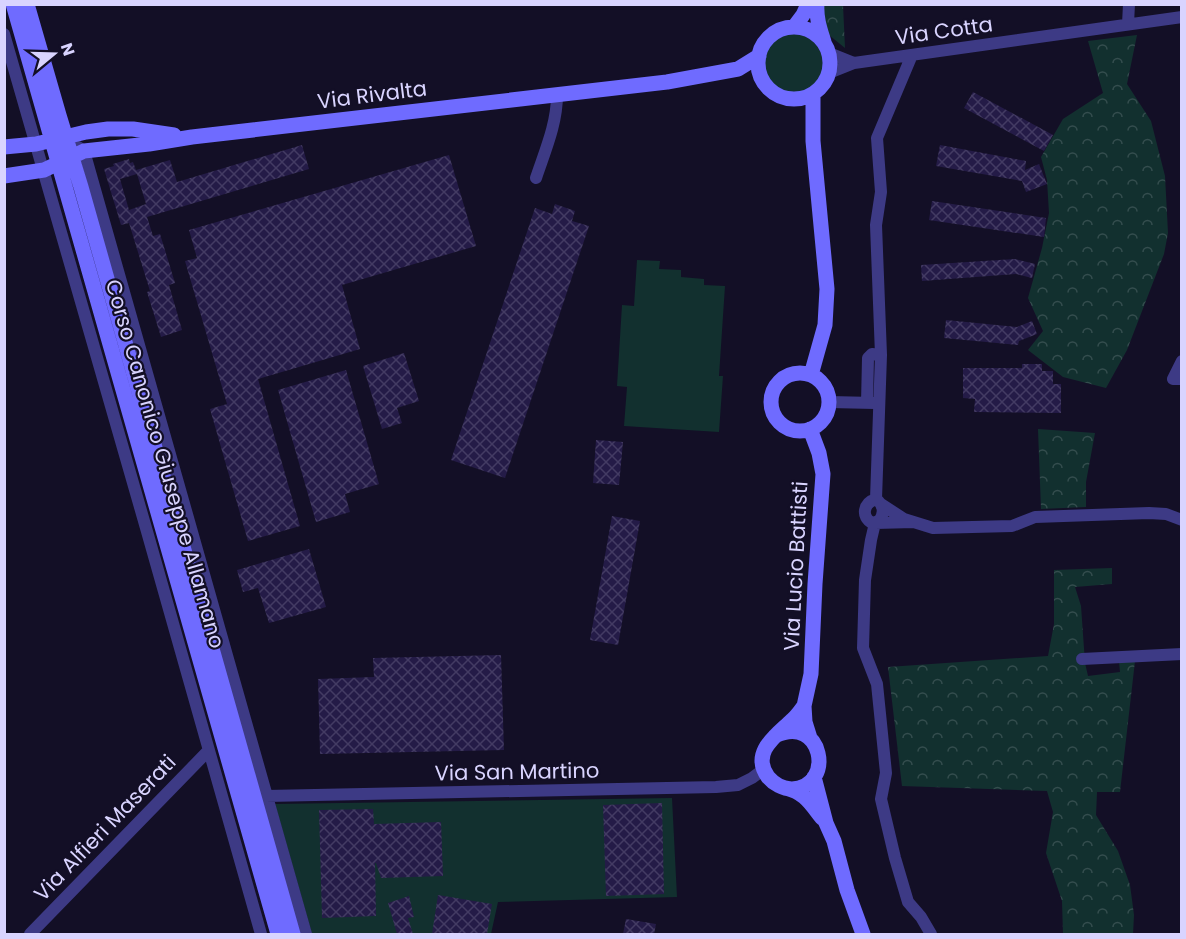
<svg xmlns="http://www.w3.org/2000/svg" width="1186" height="939" font-family="Poppins,sans-serif">
  <defs>
    <pattern id="forest-crowns" width="20" height="18" patternUnits="userSpaceOnUse" patternTransform="scale(1.5)"><rect width="20" height="18" fill="#12302f"/><path d="M2 6a3 3 0 1 1 6 0M12 15a3 3 0 1 1 6 0" fill="none" stroke="#344d4e"/></pattern>
    <pattern id="building-cross-hatch" width="8" height="8" patternUnits="userSpaceOnUse" patternTransform="scale(1.5)"><rect width="8" height="8" fill="#241b47"/><path d="M0 0l8 8M0 8l8-8" fill="none" stroke="#433b63"/></pattern>
  </defs>
  <rect width="100%" height="100%" fill="#130f26"/>
  <!-- grass -->
  <path fill="#12302f" d="M763 64a30 30 0 1 1 60 0a30 30 0 1 1-60 0Z
    M637 260 660 261 659 269 681 270V277L704 279V285L725 286 719 376H723L719 432 624 426 627 387 617 386 622 305 634 306Z
    M672 798 677 897 498 902 491 934H312L275 804Z"/>
  <!-- forest -->
  <path fill="url(#forest-crowns)" d="M821 5H843L845 48 824 31Z
    M1137 35 1127 84 1151 121 1165 176 1168 233 1164 254 1127 350 1106 388 1063 377 1028 350 1043 331 1028 298 1042 248 1049 213 1047 180 1041 157 1063 119 1103 93 1088 41Z
    M1038 429 1095 433 1086 482V507L1041 509Z
    M1112 568V584L1075 587 1081 606 1085 663 1088 676 1120 672 1119 661H1135L1120 792H1097L1096 815 1118 851 1130 885 1134 915 1133 934H1063L1062 901 1046 853 1053 812 1047 791 902 786 888 667 1048 656 1054 624V570Z"/>
  <!-- building -->
  <path fill="url(#building-cross-hatch)" fill-rule="evenodd" d="M973 92 1053 135 1044 151 964 108Z
    M302 145 309 169 147 217 153 236 160 234 175 283 169 285 182 330 161 337 147 292 150 291 129 223 121 225 104 169 114 166 113 164 129 159 130 163 133 162 136 170 170 160 177 182ZM137 174 146 204 129 210 120 179Z
    M940 145 1026 161 1025 170 1039 164 1047 184 1026 192 1022 181 936 166Z
    M449 155 476 246 342 285 360 349 258 379 300 526 248 541 210 409 227 404 185 261 197 258 189 230Z
    M932 201 1046 218 1044 237 929 220Z
    M555 204 575 211 572 221 589 226 505 478 451 460 535 208 552 214Z
    M1015 259 1035 264 1032 278 1016 274 922 281 921 265Z
    M946 320 1017 327 1032 321 1037 334 1019 341 1018 345 944 338Z
    M404 353 419 401 397 408 402 423 382 429 363 366Z
    M1022 364H1042V371H1053V384H1061V413L974 412 975 399 963 398V368H1022Z
    M346 370 379 484 345 494 350 512 316 522 278 390Z
    M596 440 623 442 619 485 593 483Z
    M612 516 640 521 618 645 590 640Z
    M309 549 326 607 269 623 258 588 243 592 237 570Z
    M501 655 504 750 320 754 318 679 374 677 373 658Z
    M662 803 664 894 606 896 603 805Z
    M373 809 374 824 441 822 443 876 381 878 376 863H375L376 916 322 918 319 810Z
    M438 895 492 904 487 934H432Z
    M409 896 414 917 408 918 413 934H397L388 903Z
    M626 919 656 924 654 934H623Z"/>
  <g fill="none" stroke-linecap="round" stroke-linejoin="round">
    <!-- street -->
    <path stroke="#3d3a85" stroke-width="12" d="M1128 24 1129 4
      M4 34 148 535 261 934
      M829 53 854 63
      M829 73 854 63 1182 17
      M78 147 84 151 306 934
      M536 178C545 151 557 124 557 95
      M1182 361 1173 379H1182
      M829 402 875 403
      M867 403 868 358 872 354 881 355
      M876 499C863 503 861 517 872 523L879 521C885 513 884 505 876 499L881 355 876 225 881 192 877 138 912 55
      M881 504 904 519 933 528 1012 526 1035 517 1149 513 1166 514 1182 520
      M914 522 875 523 871 540 865 580 863 648 877 684 886 773 881 799 895 858 908 902 921 917 931 934
      M1082 659 1182 654
      M266 796 716 787 738 785 752 778 764 769
      M30 934 209 750"/>
    <!-- secondary -->
    <path stroke="#6f6bff" stroke-width="15" d="M13 4 278 934
      M27 4 59 115 81 187 293 934
      M817 4C816 18 820 29 824 42
      M758 63a36 36 0 1 1 72 0a36 36 0 1 1-72 0Z
      M794 27 803 15 808 4
      M4 147 36 144 86 132 108 129H133L174 135
      M4 176 44 170 84 151 149 144 192 137 667 82 738 69 759 56
      M771 402a29 29 0 1 1 58 0a29 29 0 1 1-58 0Z
      M811 375 825 325 827 289 813 141V95
      M775 736C823 713 836 787 792 789 783 789 774 784 768 777 750 752 777 735 792 720 797 716 800 711 804 706
      M810 738 805 722 804 706 811 674 815 584 823 474 819 453 810 429
      M814 777 826 823 834 841 847 890 863 934
      M786 788C805 793 810 803 822 818"/>
  </g>
  <g text-anchor="middle" stroke-width="4.5" stroke-linejoin="round" paint-order="stroke">
    <!-- street labels -->
    <g font-size="21" fill="#d9d4ff" stroke="#130f26">
      <text transform="translate(944 31) rotate(-8)" y="7">Via Cotta</text>
      <text transform="translate(372 95) rotate(-7)" y="7">Via Rivalta</text>
      <text transform="translate(165 464) rotate(74)" y="7">Corso Canonico Giuseppe Allamano</text>
      <text transform="translate(796 566) rotate(-87)" y="7">Via Lucio Battisti</text>
      <text transform="translate(517 772) rotate(-1)" y="7">Via San Martino</text>
      <text transform="translate(105 828) rotate(-46)" y="7">Via Alfieri Maserati</text>
    </g>
  </g>
  <!-- border -->
  <rect width="1186" height="939" fill="none" stroke="#d9d4ff" stroke-width="12"/>
  <!-- north arrow -->
  <g transform="translate(54 54) rotate(71)" stroke="#130f26" stroke-width="4.5" paint-order="stroke">
  <path d="M0-4.5L10 22L0 15L-10 22Z" fill="#d9d4ff"/>
  <text y="-9" font-size="16" font-weight="bold" text-anchor="middle" fill="#d9d4ff">N</text>
  </g>
</svg>
